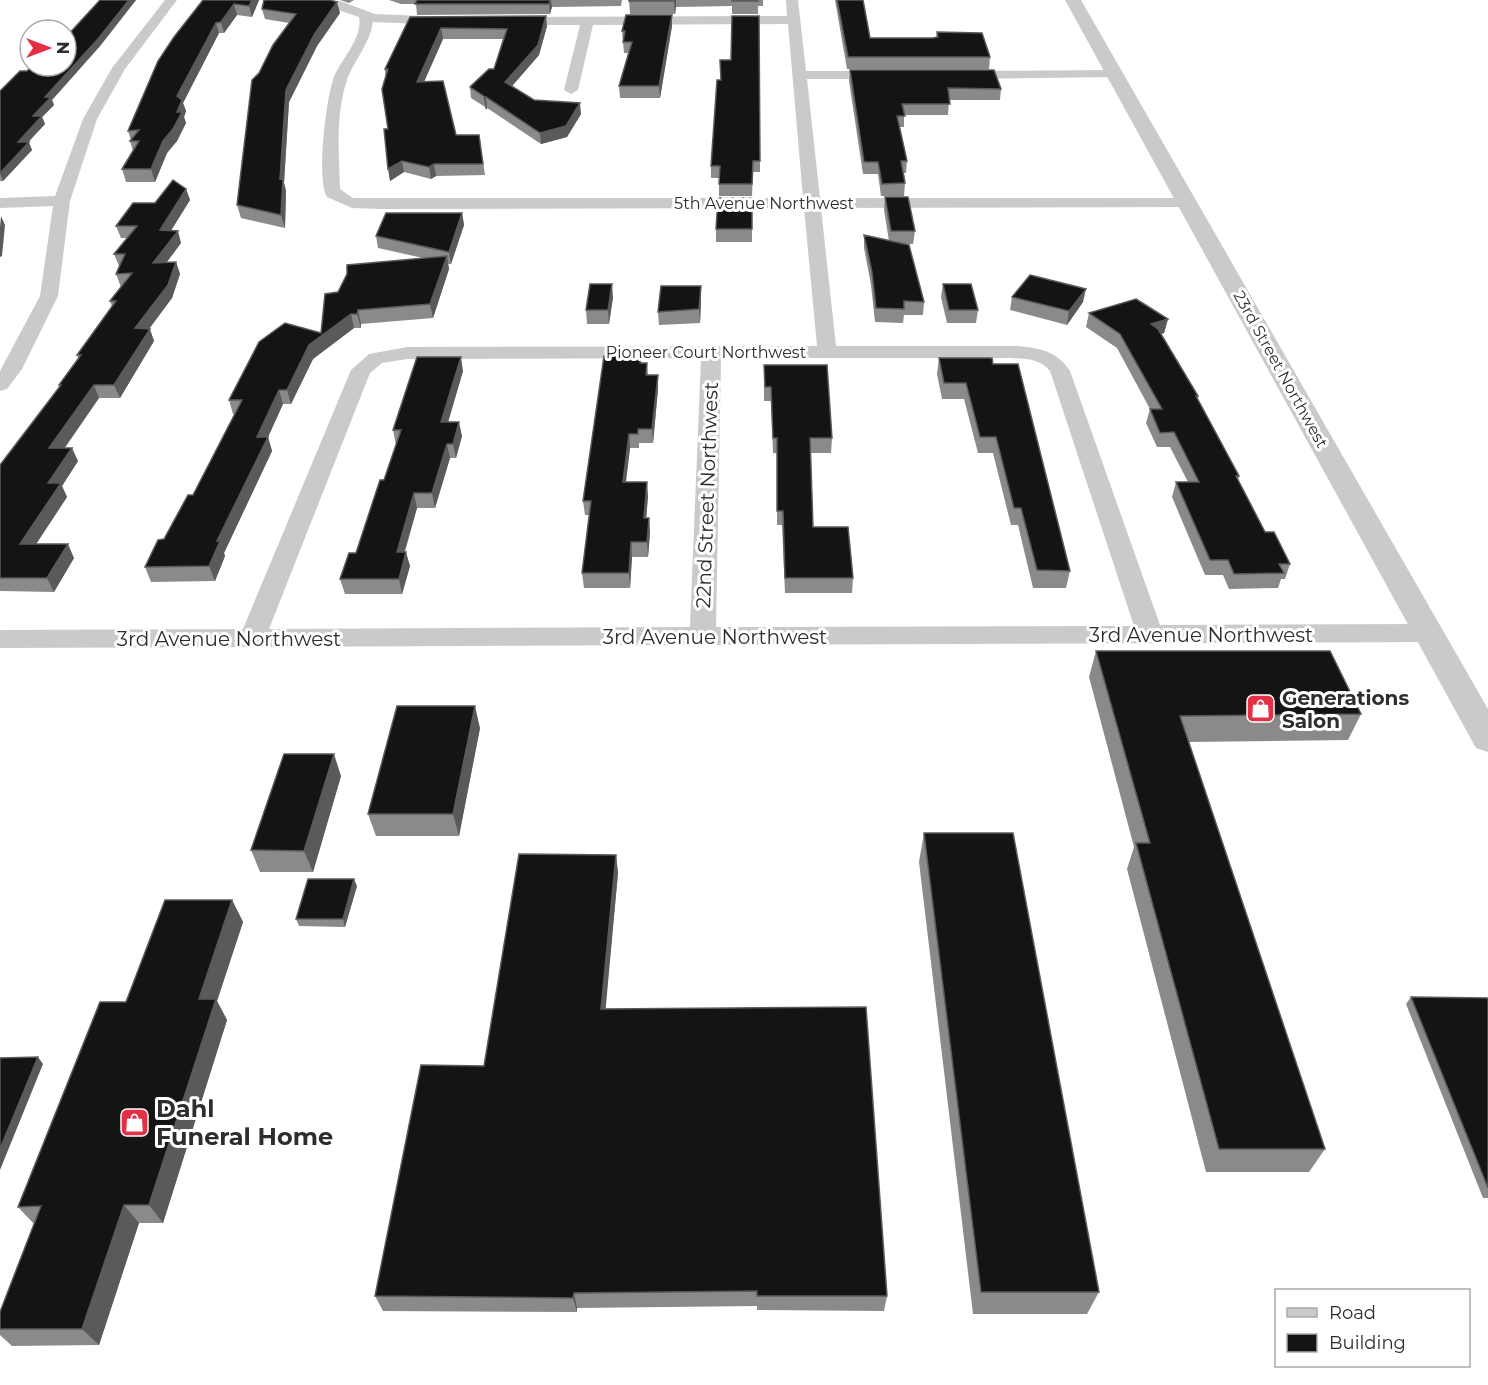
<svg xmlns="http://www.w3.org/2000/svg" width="1488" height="1385" font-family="Montserrat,sans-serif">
  <rect width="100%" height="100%" fill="#fff"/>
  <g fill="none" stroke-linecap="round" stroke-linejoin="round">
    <!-- minor -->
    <path fill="#cacaca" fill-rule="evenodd" d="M165 0H177L125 69 97 119 70 201 58 296 22 369 7 389 0 391V371L40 296 53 206 0 208V198L55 196 83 119 112 68Z
      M308 0 340 1 375 14 445 17 451 21 445 25 373 22C370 43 356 58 348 77 335 113 339 152 340 189L353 198H803L788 24 593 25 578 90 571 94 564 90 580 25H510L504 21 510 17 787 16 786 0H798L806 71H886L893 75 886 79H807L820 198H1193L1195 202 1193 206 1187 207 821 208 836 346H1017C1040 348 1057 351 1070 371L1160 625 1429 624 1438 627 1442 633 1438 639 1429 642 0 648V630L243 629 351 370 369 354 407 347 817 346 804 208 380 209 352 208 327 197C316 180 326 97 334 77 342 58 363 38 359 17ZM701 358 690 627 269 629 370 373 382 363 407 359ZM721 358H1009C1025 359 1039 358 1050 371L1134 626 716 627Z
      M1115 70 1122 74 1120 77 960 79 953 75 960 71Z"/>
    <!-- tertiary -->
    <path fill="#cacaca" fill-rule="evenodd" d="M1065 0H1081L1488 709V752L1476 748 1471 739Z"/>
  </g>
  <!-- wall -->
  <path fill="#8a8a8a" d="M100 0H136L100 46 52 100 54 105 42 117 45 124 28 142 32 150 3 181H0V91L66 66Z
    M203 0H259L252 17 237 15 224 33H219L183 103 186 111 184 117 186 123 177 141 167 153 155 182H126L122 169 133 151 130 141 131 140 128 131Z
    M340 0H354L349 3Z
    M389 0H622L621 6 552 7 550 14 417 15 416 4H401Z
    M629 0H763V6H758V14H732V6L676 7 675 14H630Z
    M835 0H863L870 38H933L936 37 937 32 990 57 989 69H847Z
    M262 9 340 13 317 46 289 102 284 183 286 191 285 228 241 218 237 205 259 73 289 23 265 19Z
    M672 15V26L660 98H620L619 86 628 53H624L622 31Z
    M759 16 760 172H753L752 196H719V178H711V166L721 80 731 60Z
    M410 17 547 26 539 55 512 86 534 100 581 114 567 137 541 144 487 108 486 110 485 107 471 98 470 87 494 69 503 39H443L424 82 456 135H479L485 175 436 176 431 179 404 172 390 181 385 69Z
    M850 70 1001 89 1000 100H949L948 115H904V127H900L907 161 906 173H904L905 183 904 196H881L878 174H863L849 81Z
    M186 189 190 200 171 230 181 243 167 262H176L180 274 172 298 149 329 154 341 120 398H99L65 448 78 461 62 486 67 497 36 544 74 558 54 592 0 591V465L60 387 59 385 78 358 77 355 112 306 110 301 122 287H121L116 274 120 266H119L114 254 127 238H121L116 226 155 203Z
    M885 197 915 231 913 244H905L924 302 923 315H904L903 323 875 322 871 285 864 248V235L889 241 884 210Z
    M752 198V242H716V229Z
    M462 213 464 225 451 264H448L449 269 433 318 361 324V328H354L313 359 291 404H283L268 437 272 451 224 553 225 556 215 581 151 582 145 567 193 495 235 414H233L229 400 321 333 338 292 423 258 378 248 376 236Z
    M943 284 978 310 976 323H947L941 297Z
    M701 286V300L700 323 659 325 658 312Z
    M613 297 609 324H587L586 310Z
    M1012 297 1083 302 1067 325 1010 310Z
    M1089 313 1168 319 1164 333 1161 334 1198 396V399L1239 476 1238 480 1265 532 1290 564 1285 579H1281L1278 588 1229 589 1223 575H1205L1172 497 1176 482H1188L1170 447H1157L1146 423 1150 409 1117 348 1086 327Z
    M939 358 993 364 1070 571 1066 588H1033L1018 525H1011L993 453H978L964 399H942L937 374Z
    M642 363H647L648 375H658V389L653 443H639V448H630L626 482 648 496 646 518H649L650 533 648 557H632L630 588H584L582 573 590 515H585L583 501Z
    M764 365 832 438 831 453H811L813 527 853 578 852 593H785L782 525H777V453H773L771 401H764Z
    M463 371 448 422 462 436 456 458H450L435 508H417L405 552 410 566 402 594H345L340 579 356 553 384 480 396 445 393 430Z
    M1096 651 1361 714 1348 740 1188 742 1325 1149 1309 1172H1206L1127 869 1134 847 1089 677Z
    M480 728 459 836H376L368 814Z
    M341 776 313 872H260L251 850Z
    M924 833 1099 1292 1087 1314H973L919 862Z
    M616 855 618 873 605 1009 887 1296 884 1311 757 1310V1306L577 1308V1312L383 1311 375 1296 484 1066Z
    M357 886 345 927 299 926 296 919Z
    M232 900 243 922 217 1001 227 1020 163 1223H139L99 1345 12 1346 0 1335V1312L34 1224 18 1207 126 1002Z
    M1411 997 1488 998V1198H1483L1406 1004Z"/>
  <!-- shaded-wall -->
  <path fill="#5a5a5a" d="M129 0H136L100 46 52 100 54 105 42 117 45 124 21 150 18 142 45 97Z
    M252 0H259L252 17 249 6Z
    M550 0H551L552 7 550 14 549 4Z
    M674 0H676V7L675 14Z
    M337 2 340 13 317 46 289 102 284 183 286 191 285 228 281 215 280 179 286 90 314 35Z
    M234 4 237 15 224 33 221 22Z
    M672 15V26L660 98 659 86Z
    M546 16 547 26 539 55 506 93 505 82Z
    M216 23 219 33 183 103 186 111 184 117 186 123 177 141 167 153 155 182 151 169 177 112V96Z
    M441 28 443 39 419 93 417 82Z
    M486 97 487 108 486 110 484 99Z
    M580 103 581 114 567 137 541 144 540 133Z
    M29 142 32 150 3 181 0 173Z
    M402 161 404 172 390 181 388 169Z
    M434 164 436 176 431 179 429 167Z
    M186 189 190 200 164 242 160 230Z
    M462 213 464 225 451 264 449 252Z
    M1 216 5 225 2 256 0 257V227Z
    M178 231 181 243 157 275 153 263Z
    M447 256 449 269 433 318 430 304Z
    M176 262 180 274 172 298 140 341 135 328Z
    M612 284 613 297 609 324 608 310Z
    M701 286V300L700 323 699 309Z
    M1086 289 1083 302 1067 325 1069 311Z
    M358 310 361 324V328L357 314Z
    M351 314 354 328 313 359 291 404 287 390 309 345Z
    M1168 319 1164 333 1148 338 1151 324Z
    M150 329 154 341 120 398 114 385Z
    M461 357 463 371 444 436 441 422Z
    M658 375V389L653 443 652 429Z
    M94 385 99 398 55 461 49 448Z
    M279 390 283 404 268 437 272 451 224 553 225 556 215 581 209 566 217 541 257 437Z
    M459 422 462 436 456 458 453 444Z
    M629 434 630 448 624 496 623 482Z
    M447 444 450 458 435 508 432 493Z
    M72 448 78 461 62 486 67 497 27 558 20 544 48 483Z
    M647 482 648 496 645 533 644 518Z
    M414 493 417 508 400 566 397 552Z
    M649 518 650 533 648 557 647 542Z
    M631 542 632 557 630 588 629 573Z
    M68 544 74 558 54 592 47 578Z
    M406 552 410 566 402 594 399 579Z
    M475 706 480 728 459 836 453 814Z
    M334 754 341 776 313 872 304 851Z
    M616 855 618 873 604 1027 601 1009Z
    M354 879 357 886 345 927 343 919Z
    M232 900 243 922 217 1001 227 1020 163 1223 149 1205 199 999Z
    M38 1057 43 1064 0 1170V1149Z
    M124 1205 139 1223 99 1345 82 1329Z
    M574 1293 577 1308V1312L573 1298Z"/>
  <!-- building -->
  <path fill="#141414" stroke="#5a5a5a" stroke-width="1.5" d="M100 0H129L98 39 45 97H51L33 116H42L18 142H29L0 173V91L20 71H27L32 66H66V37Z
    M203 0H252L249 6 234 4 221 22 216 23 177 96 182 100 177 112H182L173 129 163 141 151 169H122L139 141H130L139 130 128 131 158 61 174 37Z
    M264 0H330L337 2 314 35 286 90 280 179 283 178 281 215 237 205 252 80 259 73 273 45 296 14 262 9Z
    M417 0H550L549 4H415Z
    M629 0H674V1H629Z
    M732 0H758V1H732Z
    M837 0H863L870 38H933L938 37 937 32 982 33 990 57H848Z
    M626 15H672L659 86H619L632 42H623L625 31H622Z
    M546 16 538 45 505 82 534 100 580 103 566 126 540 133 486 97 484 99 485 97 470 87 489 69H494L507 29 441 28 417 82 443 81 456 135H479L483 164H434L429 167 402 161 388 169 384 129H388L382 89 388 69H385L410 17Z
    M732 16H759L760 161H753L752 184H719L720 166H711L717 80H721L720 60H731Z
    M850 70H994L1001 89 948 88 950 104H902L905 116H897L907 161H901L905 183 882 184 878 162H864Z
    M173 180 186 189 160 230 178 231 153 263 176 262 168 285 135 328 150 329 114 385H94L49 448H72L48 483H61L20 544H68L47 578H0V465L61 385H59L81 355H77L116 301H110L132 273 116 274 125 254H114L137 226H116L133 203H155Z
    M885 197H908L915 231H891Z
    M718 198H752V229H716Z
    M386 213H462L449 252 376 236Z
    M864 235 909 245 924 302 904 301V309L876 308 872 272Z
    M447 256 430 304 358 310 357 314H351L309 345 287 390H279L257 437H268L217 541H220L209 566 145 567 158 540 164 539 188 495H193L242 400H229L259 342 285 323 321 333 325 294 338 292 347 274V265Z
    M1030 275 1086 289 1069 311 1012 297Z
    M590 284H612L608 310H586Z
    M943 284H971L978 310H949Z
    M661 286H701L699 309 658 312Z
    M1136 299 1168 319 1151 324 1158 329 1198 396H1196L1239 476H1236L1265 532H1274L1290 564H1279L1284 573 1234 574 1228 560H1210L1176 482H1199L1174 432 1160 433 1150 409H1162L1120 334 1089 313Z
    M604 356H641L640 363H647L646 375H658L652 429H638V434H629L623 482H647L644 518H649L647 542H631L629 573H582L591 501H583Z
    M417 357H461L441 422H459L453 444H447L432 493H414L397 552H406L399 579H340L349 553H356L380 480H384L401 430H393Z
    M939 358H992L993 364H1018L1070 571 1037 570 1021 508H1014L996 437H980L966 383H944Z
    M764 365H827L832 438H810L813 527H848L853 578H785L783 511H777V438H773L771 387H765Z
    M1096 651H1330L1361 714 1180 716 1325 1149H1219L1136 843H1150Z
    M397 706H475L453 814H368Z
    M284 754H334L304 851 251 850Z
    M924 833H1013L1099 1292H981Z
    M519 854 616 855 601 1009 866 1007 887 1296H757V1291L574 1293 573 1298 375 1296 421 1065 484 1066Z
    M308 879H354L343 919H296Z
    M165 900H232L199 999H216L149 1205H124L82 1329H0V1312L41 1206 18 1207 100 1002H126Z
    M1411 997 1488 998V1188Z
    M38 1057 0 1149V1058Z"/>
  <!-- icons -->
  <defs>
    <symbol id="shop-square" viewBox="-11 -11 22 22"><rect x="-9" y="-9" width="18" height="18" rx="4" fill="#e33044" stroke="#fff"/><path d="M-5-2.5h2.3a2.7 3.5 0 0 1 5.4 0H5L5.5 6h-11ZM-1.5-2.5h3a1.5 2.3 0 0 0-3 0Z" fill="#fff"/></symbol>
  </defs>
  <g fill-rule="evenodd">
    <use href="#shop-square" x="1244" y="692" width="33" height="33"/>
    <use href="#shop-square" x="118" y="1106" width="33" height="33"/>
  </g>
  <g text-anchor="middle" stroke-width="6" stroke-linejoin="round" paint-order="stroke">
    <!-- far-street labels -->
    <g font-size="16" fill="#2d2d2d" stroke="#fff">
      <text x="764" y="209">5th Avenue Northwest</text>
      <text x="706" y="358">Pioneer Court Northwest</text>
      <text transform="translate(1281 369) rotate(61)" y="6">23rd Street Northwest</text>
    </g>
    <!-- street labels -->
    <g font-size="20" fill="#2d2d2d" stroke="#fff">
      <text transform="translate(707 495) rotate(-88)" y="7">22nd Street Northwest</text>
      <text x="1201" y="642">3rd Avenue Northwest</text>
      <text x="715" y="644">3rd Avenue Northwest</text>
      <text x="229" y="646">3rd Avenue Northwest</text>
    </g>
    <!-- poi labels -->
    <g font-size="20" font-weight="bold" fill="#2d2d2d" stroke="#fff" text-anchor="start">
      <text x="1282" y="705">Generations<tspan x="1282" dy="23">Salon</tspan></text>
    </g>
    <!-- near-poi labels -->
    <g font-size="24" font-weight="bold" fill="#2d2d2d" stroke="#fff" text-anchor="start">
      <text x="156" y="1117">Dahl<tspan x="156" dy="28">Funeral Home</tspan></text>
    </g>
  </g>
  <!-- legend -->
  <rect x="1275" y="1289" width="195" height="78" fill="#ffffff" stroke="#ababab" stroke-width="1.5"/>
  <rect x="1287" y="1308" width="30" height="9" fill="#cacaca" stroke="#ababab" stroke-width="1.5"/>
  <text x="1329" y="1319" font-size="18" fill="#2d2d2d">Road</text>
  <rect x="1287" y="1334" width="30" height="18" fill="#141414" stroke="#ababab" stroke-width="1.5"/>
  <text x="1329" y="1349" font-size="18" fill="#2d2d2d">Building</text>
  <!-- north arrow -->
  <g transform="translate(48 48) rotate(90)"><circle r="28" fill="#ffffff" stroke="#ababab" stroke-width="1.5"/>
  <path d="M0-4.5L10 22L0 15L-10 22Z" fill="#e33044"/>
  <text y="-9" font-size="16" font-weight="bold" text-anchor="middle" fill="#2d2d2d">N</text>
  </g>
</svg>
